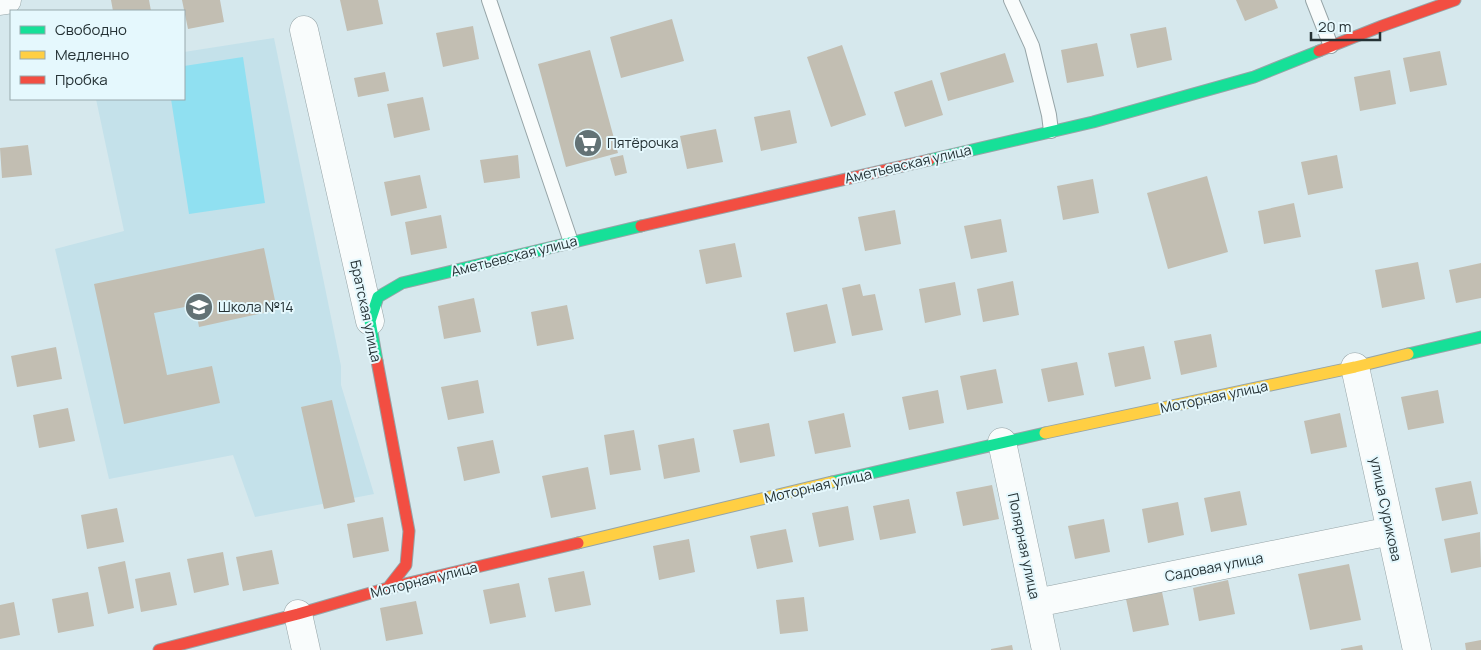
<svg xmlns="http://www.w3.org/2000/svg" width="1481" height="650" font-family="Manrope,sans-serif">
  <rect width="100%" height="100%" fill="#d6e8ed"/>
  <!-- built -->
  <path fill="#c4e1ea" d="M274 38 341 366V385L374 494 255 517 233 455 109 479 55 249 124 231 96 99H184V52Z"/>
  <!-- green -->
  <path fill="#90e0f1" d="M243 57 265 203 189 214 171 99H184V66Z"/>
  <!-- building -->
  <path fill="#c2beb2" d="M111 0H149L151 11H113Z
    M182 0H220L224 22 188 29Z
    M340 0H378L383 24 347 31Z
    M1236 0H1275L1278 8 1245 21Z
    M672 19 684 61 621 78 610 37Z
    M473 26 479 59 443 67 436 33Z
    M1166 27 1172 60 1137 68 1130 34Z
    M1097 43 1104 76 1067 83 1061 50Z
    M842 45 866 115 831 127 807 57Z
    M590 50 618 153 566 167 538 64Z
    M1440 51 1447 85 1410 92 1403 58Z
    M1005 53 1014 82 948 101 940 73Z
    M1390 70 1396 104 1360 111 1354 77Z
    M385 72 389 91 358 97 354 78Z
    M932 80 943 115 905 127 894 92Z
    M423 97 430 130 394 138 387 104Z
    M790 110 797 143 761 151 754 117Z
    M716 129 723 162 687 169 680 136Z
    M28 145 32 175 2 178 0 148Z
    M518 155 520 178 484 183 480 160Z
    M623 155 627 173 615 176 610 158Z
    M1337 155 1343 188 1308 195 1301 162Z
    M420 175 427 208 391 216 384 182Z
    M1207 176 1228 252 1168 269 1147 193Z
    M1093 179 1099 213 1063 220 1057 186Z
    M1294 203 1301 237 1264 244 1258 211Z
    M895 210 901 244 865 251 858 217Z
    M441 215 447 248 411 255 405 222Z
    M1001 219 1007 252 971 259 964 226Z
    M735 243 742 277 706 284 699 250Z
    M264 248 277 310 199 327 195 305 154 313 167 375 212 366 220 403 124 424 94 284Z
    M1418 262 1425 299 1382 308 1375 270Z
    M1481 263V298L1456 303 1449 270Z
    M1013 281 1019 315 983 322 977 289Z
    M955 282 961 315 925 323 919 289Z
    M860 284 863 296 875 294 883 330 852 336 842 288Z
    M474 298 481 332 444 339 438 306Z
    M827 304 836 343 794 352 786 313Z
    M567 305 574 339 537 346 531 312Z
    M1211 334 1217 367 1181 375 1174 341Z
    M1144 346 1151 379 1115 387 1108 353Z
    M56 347 62 379 17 387 11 356Z
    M1077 362 1084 395 1048 402 1041 369Z
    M996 369 1003 403 967 410 960 376Z
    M478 380 484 413 448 420 441 387Z
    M938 390 944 423 909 430 902 397Z
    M1438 390 1444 423 1408 430 1401 397Z
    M332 400 355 502 324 509 301 407Z
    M68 408 75 441 39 448 33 415Z
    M844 413 851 447 815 454 808 421Z
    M1340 413 1347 447 1311 454 1304 421Z
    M769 423 775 456 740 463 733 430Z
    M634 430 641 470 610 475 604 435Z
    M694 438 700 472 664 479 658 445Z
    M493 440 500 473 464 481 457 447Z
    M588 467 596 509 551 518 542 476Z
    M1471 481 1478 514 1442 521 1435 488Z
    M992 485 999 519 963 526 956 492Z
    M1240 491 1247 525 1211 532 1204 498Z
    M909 499 916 533 880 540 873 506Z
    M1178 502 1184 535 1148 543 1142 509Z
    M848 506 854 540 819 547 812 513Z
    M117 508 124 542 87 549 81 515Z
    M383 517 389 551 353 558 347 524Z
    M1104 519 1110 552 1075 559 1068 526Z
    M786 529 793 562 757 569 750 536Z
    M1480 532 1481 567 1451 573 1444 539Z
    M689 539 695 572 659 580 653 546Z
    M272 550 279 584 243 591 236 557Z
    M223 552 229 585 194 593 187 559Z
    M125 561 134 608 108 614 98 567Z
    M1349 564 1361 620 1310 630 1298 574Z
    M584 571 591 605 555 612 548 578Z
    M170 572 177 605 141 612 135 579Z
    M1228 580 1235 614 1199 621 1193 588Z
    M519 583 526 617 490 624 483 590Z
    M88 592 94 626 58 633 52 599Z
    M1162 592 1169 625 1133 632 1126 599Z
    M804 597 808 631 780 634 776 600Z
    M416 601 423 634 386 641 380 608Z
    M14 602 20 635 0 639V605Z
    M1481 640V650H1466L1465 643Z
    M1012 645 1013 650H991V649Z
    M1362 645 1363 650H1341V649Z"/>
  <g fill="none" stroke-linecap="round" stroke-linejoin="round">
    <defs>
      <path id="lane" d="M489 0 571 242
        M1011 0 1032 46 1049 115 1051 131
        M1313 0 1331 46"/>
      <path id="street" d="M0 1 7 0
        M304 30 370 321
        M1355 367 1417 650
        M1002 442 1046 650
        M1036 603 1391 531
        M298 614 306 650"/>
      <path id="fast" d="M929 160 1093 122 1254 77 1319 51
        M1408 354 1481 337
        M377 361 370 321 378 297 402 283 641 226
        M832 482 1045 433"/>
      <path id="slow" d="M1045 433 1355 367 1408 354
        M578 543 832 482"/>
      <path id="jam" d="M1319 51 1382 26 1455 0
        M641 226 929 160
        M377 361 409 531 406 565 388 588
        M159 650 298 614 388 588 578 543"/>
    </defs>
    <!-- lane casing -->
    <use href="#lane" stroke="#96a4a7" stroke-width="16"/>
    <!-- street casing -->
    <use href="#street" stroke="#96a4a7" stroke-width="29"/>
    <!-- fast casing -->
    <use href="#fast" stroke="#96a4a7" stroke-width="13"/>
    <!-- slow casing -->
    <use href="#slow" stroke="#96a4a7" stroke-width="13"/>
    <!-- jam casing -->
    <use href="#jam" stroke="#96a4a7" stroke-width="13"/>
    <!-- lane -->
    <use href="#lane" stroke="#f9fcfc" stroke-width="14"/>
    <!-- street -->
    <use href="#street" stroke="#f9fcfc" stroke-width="28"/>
    <!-- fast -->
    <use href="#fast" stroke="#16e098" stroke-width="11"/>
    <!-- slow -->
    <use href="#slow" stroke="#ffcf43" stroke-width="11"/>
    <!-- jam -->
    <use href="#jam" stroke="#f24e42" stroke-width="11"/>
  </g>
  <!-- icons -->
  <defs>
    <symbol id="supermarket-disc" viewBox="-11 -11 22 22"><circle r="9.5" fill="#637275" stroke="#e5f8fd"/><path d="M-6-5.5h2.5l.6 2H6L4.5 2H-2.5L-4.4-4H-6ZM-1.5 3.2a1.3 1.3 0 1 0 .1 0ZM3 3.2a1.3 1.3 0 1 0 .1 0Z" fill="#fff"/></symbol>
    <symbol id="school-disc" viewBox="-11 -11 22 22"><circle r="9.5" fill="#637275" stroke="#e5f8fd"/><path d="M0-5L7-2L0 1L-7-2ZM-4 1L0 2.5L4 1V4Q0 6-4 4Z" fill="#fff"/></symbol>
  </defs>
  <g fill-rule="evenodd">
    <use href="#supermarket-disc" x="572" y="127" width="32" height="32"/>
    <use href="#school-disc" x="183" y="291" width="32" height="32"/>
  </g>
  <g text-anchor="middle" stroke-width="4" stroke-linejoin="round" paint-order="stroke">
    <!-- poi labels -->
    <g font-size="14" fill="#253235" stroke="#e5f8fd" text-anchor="start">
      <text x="607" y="148">Пятёрочка</text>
      <text x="218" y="312">Школа №14</text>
    </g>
    <!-- street labels -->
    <g font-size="14" fill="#253235" stroke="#e5f8fd">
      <text transform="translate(908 164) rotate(-13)" y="5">Аметьевская улица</text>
      <text transform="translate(514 256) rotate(-14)" y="5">Аметьевская улица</text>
      <text transform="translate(366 311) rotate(78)" y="5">Братская улица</text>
      <text transform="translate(1214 397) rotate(-12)" y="5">Моторная улица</text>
      <text transform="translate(818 486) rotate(-13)" y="5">Моторная улица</text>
      <text transform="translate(1386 509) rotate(78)" y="5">улица Сурикова</text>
      <text transform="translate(1024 546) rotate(78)" y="5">Полярная улица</text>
      <text transform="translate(1214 567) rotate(-11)" y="5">Садовая улица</text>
      <text transform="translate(424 580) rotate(-14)" y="5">Моторная улица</text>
    </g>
  </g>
  <!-- legend -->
  <rect x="10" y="10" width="175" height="90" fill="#e5f8fd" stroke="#98a9ad"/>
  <rect x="20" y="26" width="25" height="8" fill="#16e098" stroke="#98a9ad"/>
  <text x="55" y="35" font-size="15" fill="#253235">Свободно</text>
  <rect x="20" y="51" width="25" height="8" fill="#ffcf43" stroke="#98a9ad"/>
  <text x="55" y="60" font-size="15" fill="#253235">Медленно</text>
  <rect x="20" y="76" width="25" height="8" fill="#f24e42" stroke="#98a9ad"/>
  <text x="55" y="85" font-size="15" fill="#253235">Пробка</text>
  <!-- scale -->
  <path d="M1311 32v8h69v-8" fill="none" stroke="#253235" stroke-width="2.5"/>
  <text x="1318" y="32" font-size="15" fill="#253235" stroke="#e5f8fd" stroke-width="4" paint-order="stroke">20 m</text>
</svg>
